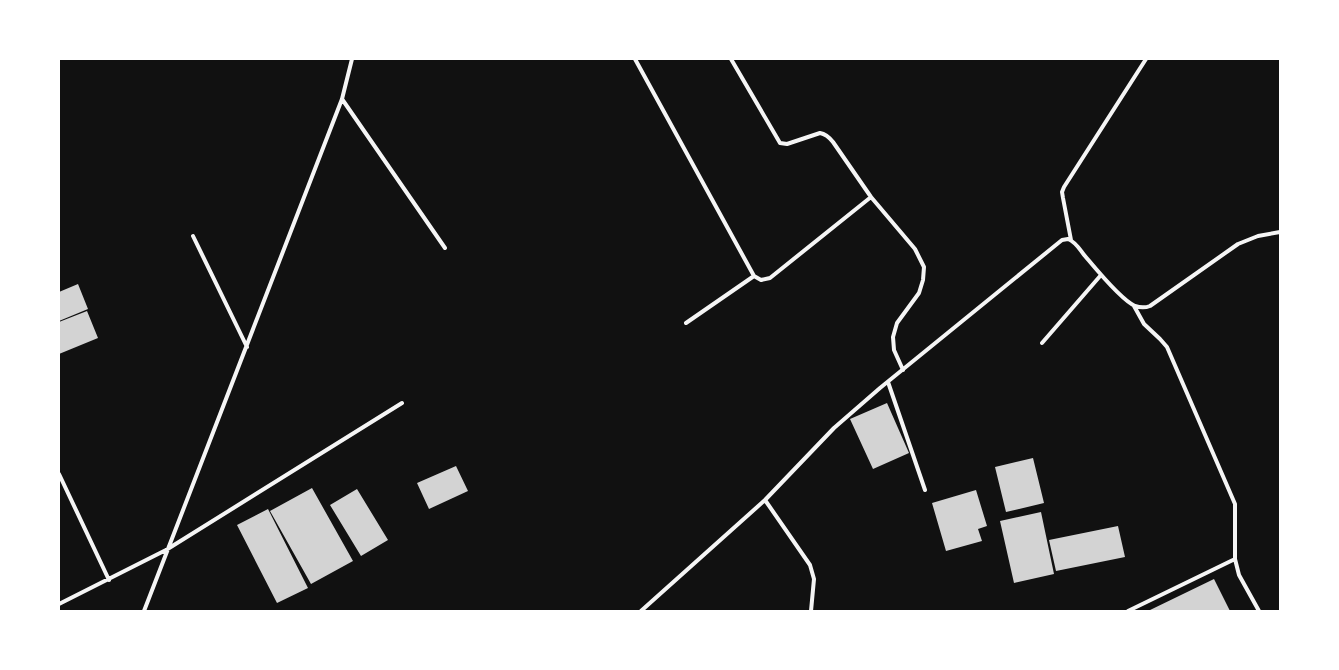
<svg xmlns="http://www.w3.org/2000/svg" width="1339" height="670" font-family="Cabin,sans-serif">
  <rect width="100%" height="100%" fill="#111"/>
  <!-- building -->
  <path fill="#d3d3d3" d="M78 284 88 309 59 321V292Z
    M87 311 98 338 59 354V322Z
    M887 403 909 453 873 469 850 419Z
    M1033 458 1044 503 1006 512 995 467Z
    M456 466 468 491 429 509 417 483Z
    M312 488 353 561 311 584 270 511Z
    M357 489 388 540 361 556 330 505Z
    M976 490 987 526 978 529 982 541 946 551 932 503Z
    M268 509 308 588 277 603 237 525Z
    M1041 512 1054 574 1014 583 1000 521Z
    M1118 526 1125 557 1056 571 1049 540Z
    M1214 579 1230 611H1148Z"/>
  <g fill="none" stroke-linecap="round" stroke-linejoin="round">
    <!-- minor -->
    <path stroke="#f5f5f5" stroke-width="4" d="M635 59 754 276 761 280 770 278 871 197
      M731 59 780 143 787 144 820 133C826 134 829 137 833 142L871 197 915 249 924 267 923 280 919 293 897 323 893 337 894 350 903 370
      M342 99 445 248
      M193 236 247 347
      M1071 240 1063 198 1062 192 1064 187 1146 59
      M1134 306 1144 324 1160 339 1167 347 1235 504V559L1239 575 1259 611
      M686 323 754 276
      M1042 343 1101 275
      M888 382 925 490
      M59 474 109 580
      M765 500 810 565 814 579 811 611
      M59 604 166 550 402 403
      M144 611 342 99 352 59
      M641 611 765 500 834 428 880 388 1062 240 1068 239C1076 242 1080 250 1085 256 1096 269 1121 300 1135 306 1141 308 1145 308 1150 306L1238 244 1258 236 1280 232
      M1128 611 1235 559"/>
  </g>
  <!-- border -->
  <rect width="1339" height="670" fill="none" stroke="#ffffff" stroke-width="120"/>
</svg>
